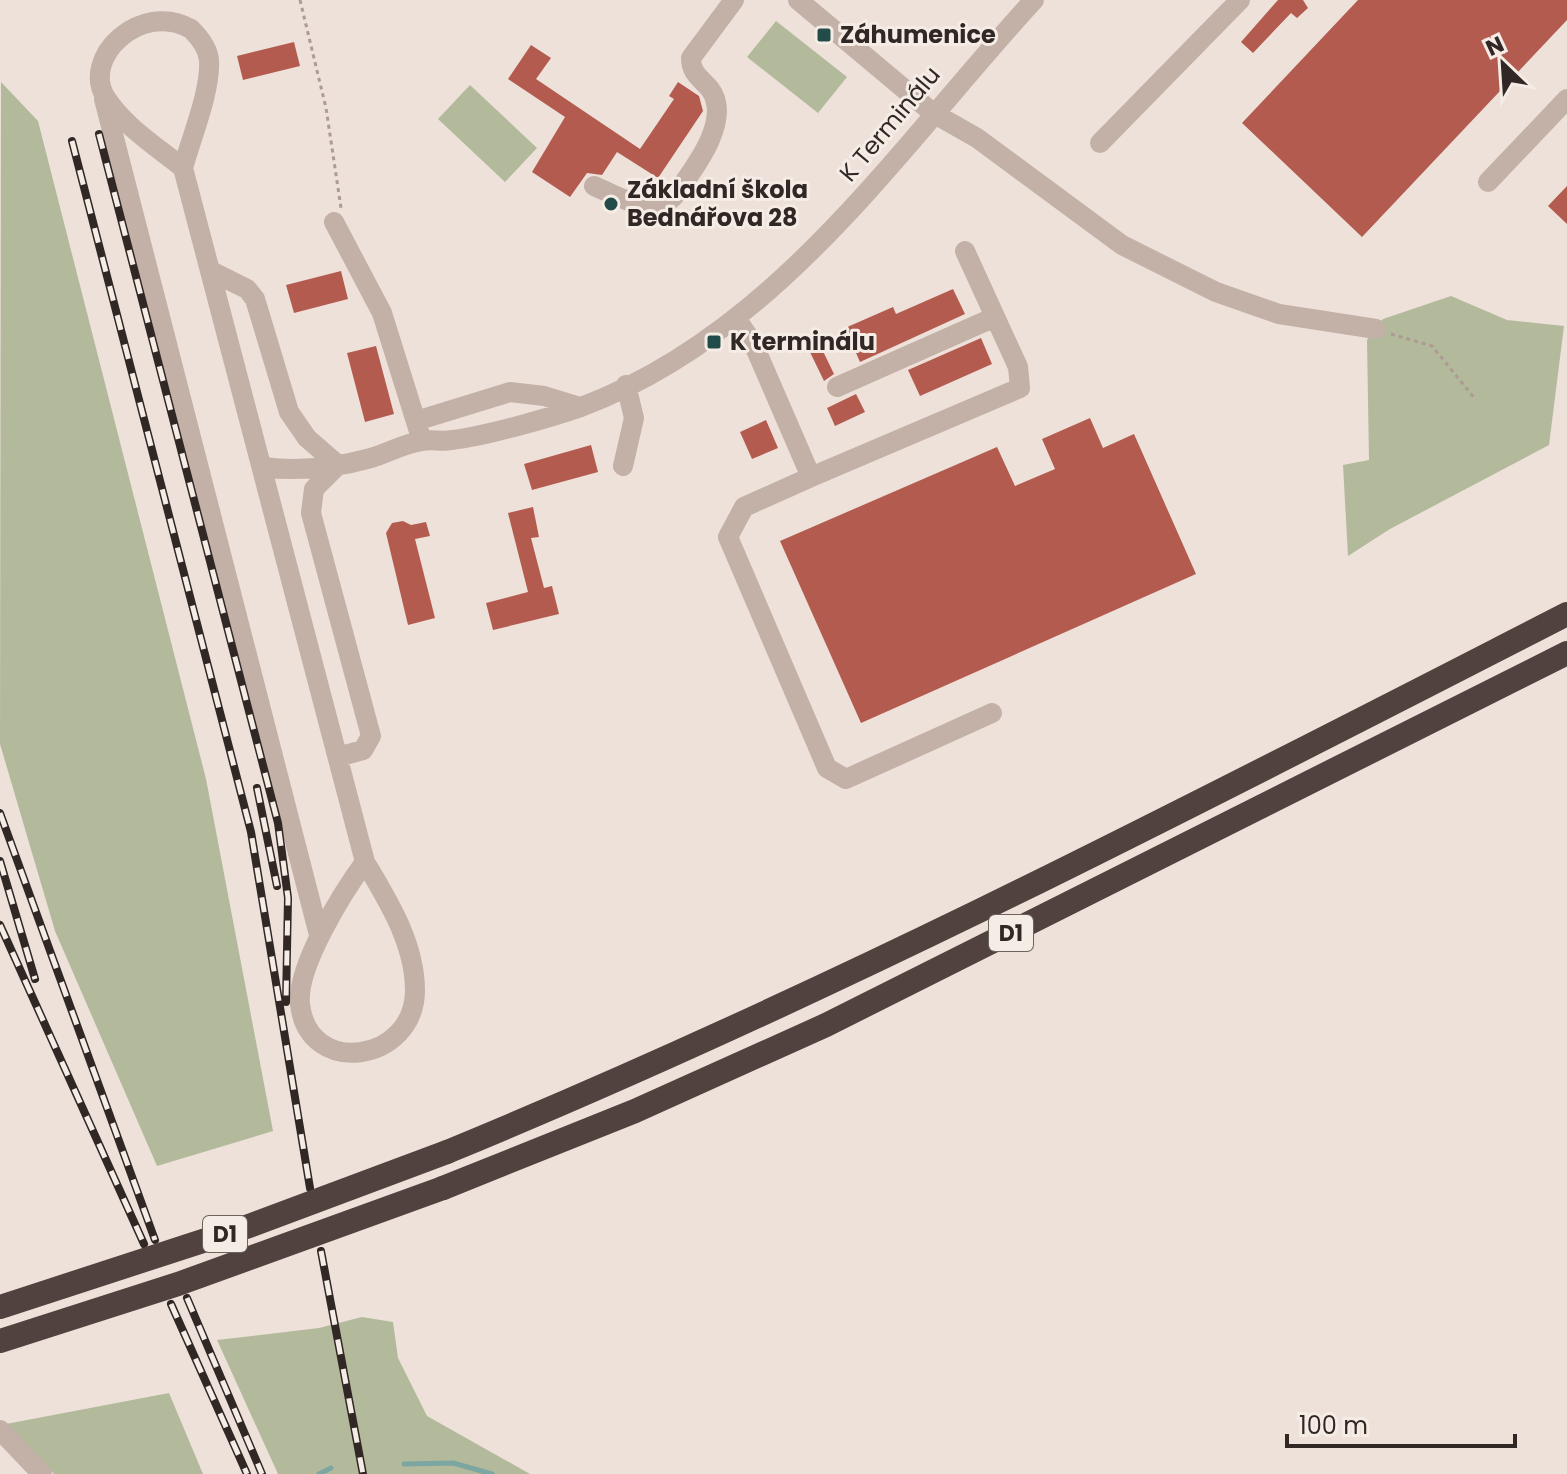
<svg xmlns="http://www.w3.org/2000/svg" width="1567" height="1474" font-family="Poppins,sans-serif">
  <rect width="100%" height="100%" fill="#ede1d9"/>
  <!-- green -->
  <path fill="#b3ba9c" d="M776 21 847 77 818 113 747 57Z
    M1 82 38 121 206 779 273 1131 157 1166 55 931 0 744Z
    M470 85 537 148 505 182 438 119Z
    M1451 296 1507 320 1564 326 1549 445 1390 529 1348 556 1343 465 1369 460 1367 340 1383 319Z
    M362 1317 393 1322 398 1358 427 1416 530 1474H278L217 1340 319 1328Z
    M169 1393 203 1474H54L6 1424Z"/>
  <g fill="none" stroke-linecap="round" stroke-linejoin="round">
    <!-- stream -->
    <path stroke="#7ca6a2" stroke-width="5" d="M404 1464 453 1463 492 1474
      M319 1474 331 1468"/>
  </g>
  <!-- building -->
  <path fill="#b45b50" d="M1278 0H1303L1308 8 1297 18 1291 13 1253 53 1241 42Z
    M1358 0H1567V20L1362 237 1242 123Z
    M294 42 300 66 243 80 237 56Z
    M531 45 551 58 536 79 640 149 674 99 669 96 678 82 699 96 703 111 658 178 617 152 602 175 587 173 570 197 532 172 565 117 508 79Z
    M1567 186V224L1548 206Z
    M341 271 348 299 294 313 286 285Z
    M953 289 965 314 860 362 845 328 893 307 896 314Z
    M981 338 992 364 920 396 908 370Z
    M820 345 834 374 824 381 809 350Z
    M376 346 394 414 365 422 347 353Z
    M856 394 865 412 835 426 827 408Z
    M1090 418 1103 448 1134 434 1196 574 861 723 780 541 997 447 1015 486 1055 469 1042 439Z
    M766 420 778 448 752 459 740 432Z
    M591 445 598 472 532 490 524 464Z
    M533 507 539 537 531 538 544 588 552 586 559 614 493 630 486 603 528 592 508 513Z
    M403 521 411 525 426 522 430 536 415 539 435 618 408 625 386 533 392 523Z"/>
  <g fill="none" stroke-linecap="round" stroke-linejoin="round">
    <!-- path -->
    <path stroke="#ae9a92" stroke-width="3" stroke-dasharray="4 4" stroke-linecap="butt" d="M300 0 326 108 341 208
      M1391 334 1432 346 1476 400"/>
    <!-- minor -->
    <path stroke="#c3b0a7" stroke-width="20" d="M798 0 933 113 977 138 1122 245 1216 292 1279 314 1376 329
      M104 99 319 935
      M1100 143 1240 0
      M183 168C157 147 124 126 106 98 80 58 141 0 191 29 199 37 208 48 209 60 211 91 191 138 183 168L365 862C388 901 415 943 415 991 414 1063 308 1078 300 1004 296 967 343 892 365 862
      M1488 182 1567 99
      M594 186C618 196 654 220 675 195 693 170 733 120 710 89 701 78 691 74 691 58L734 0
      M334 222 382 313 422 441
      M211 271 247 289 255 299 289 412 307 438 338 465 314 489 311 513 371 736 363 750 338 757
      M736 318 753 343 811 477 1020 388 1018 367 965 251
      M837 387 995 317
      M416 421 510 392 544 396 580 407
      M623 466 634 418 626 385
      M263 467C300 472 335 468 371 458 388 453 405 443 422 441 432 439 442 442 452 440 486 436 549 418 581 407 778 333 898 148 1034 0
      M811 477 744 507 728 537 827 768 846 779 992 713
      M0 1430 42 1474"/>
    <!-- highway -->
    <path stroke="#51423f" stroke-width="24" d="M447 1152C831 994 1198 803 1567 614
      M443 1188 635 1111 826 1025 1567 653"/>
    <defs>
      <path id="rail" d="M99 134 278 823 288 898 286 1002
        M72 141 251 832 310 1188
        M257 788 277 886
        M0 813 155 1240
        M0 861 35 979
        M0 925 144 1244
        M321 1251 363 1474
        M187 1298 262 1474
        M171 1304 247 1474"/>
    </defs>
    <!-- rail casing -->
    <use href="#rail" stroke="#312826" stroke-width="8"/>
    <!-- rail -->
    <use href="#rail" stroke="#f5ece5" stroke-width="5" stroke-dasharray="15" stroke-linecap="butt"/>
    <!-- highway-bridge -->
    <path stroke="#51423f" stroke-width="24" d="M0 1307 249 1226 447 1152
      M0 1341 178 1284 443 1188"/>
  </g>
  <!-- markers -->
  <g fill="#224c49" stroke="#f5ece5" stroke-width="3">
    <rect x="816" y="27" width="16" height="16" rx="4"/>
    <circle cx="611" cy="204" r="8"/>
    <rect x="706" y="334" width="16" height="16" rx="4"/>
  </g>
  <g text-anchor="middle" stroke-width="6" stroke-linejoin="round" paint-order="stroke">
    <!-- shield labels -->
    <g fill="#f5ece5" stroke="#6c635f" stroke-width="2">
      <rect x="989" y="915" width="44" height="36" rx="6"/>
      <rect x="203" y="1216" width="44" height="36" rx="6"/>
    </g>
    <g font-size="22" font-weight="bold" fill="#312826">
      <text x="1011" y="941">D1</text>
      <text x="225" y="1242">D1</text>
    </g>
    <!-- poi labels -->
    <g font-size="24" font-weight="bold" fill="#312826" stroke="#f5ece5" text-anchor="start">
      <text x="840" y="43">Záhumenice</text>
      <text x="627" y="198">Základní škola<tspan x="627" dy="28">Bednářova 28</tspan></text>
      <text x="730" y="350">K terminálu</text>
    </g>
    <!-- street labels -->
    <g font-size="24" fill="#312826" stroke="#f5ece5">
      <text transform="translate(890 124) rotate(-50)" y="8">K Terminálu</text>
    </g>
  </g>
  <!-- north arrow -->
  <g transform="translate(1503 64) rotate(335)" stroke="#f5ece5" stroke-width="6" paint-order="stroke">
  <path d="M0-6L14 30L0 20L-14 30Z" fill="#312826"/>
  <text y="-12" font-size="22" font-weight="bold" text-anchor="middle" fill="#312826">N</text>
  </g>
  <!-- scale -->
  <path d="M1287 1434v12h228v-12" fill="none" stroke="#312826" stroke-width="4"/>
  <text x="1299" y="1434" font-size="24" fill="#312826" stroke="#f5ece5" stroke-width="6" paint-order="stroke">100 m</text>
</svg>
